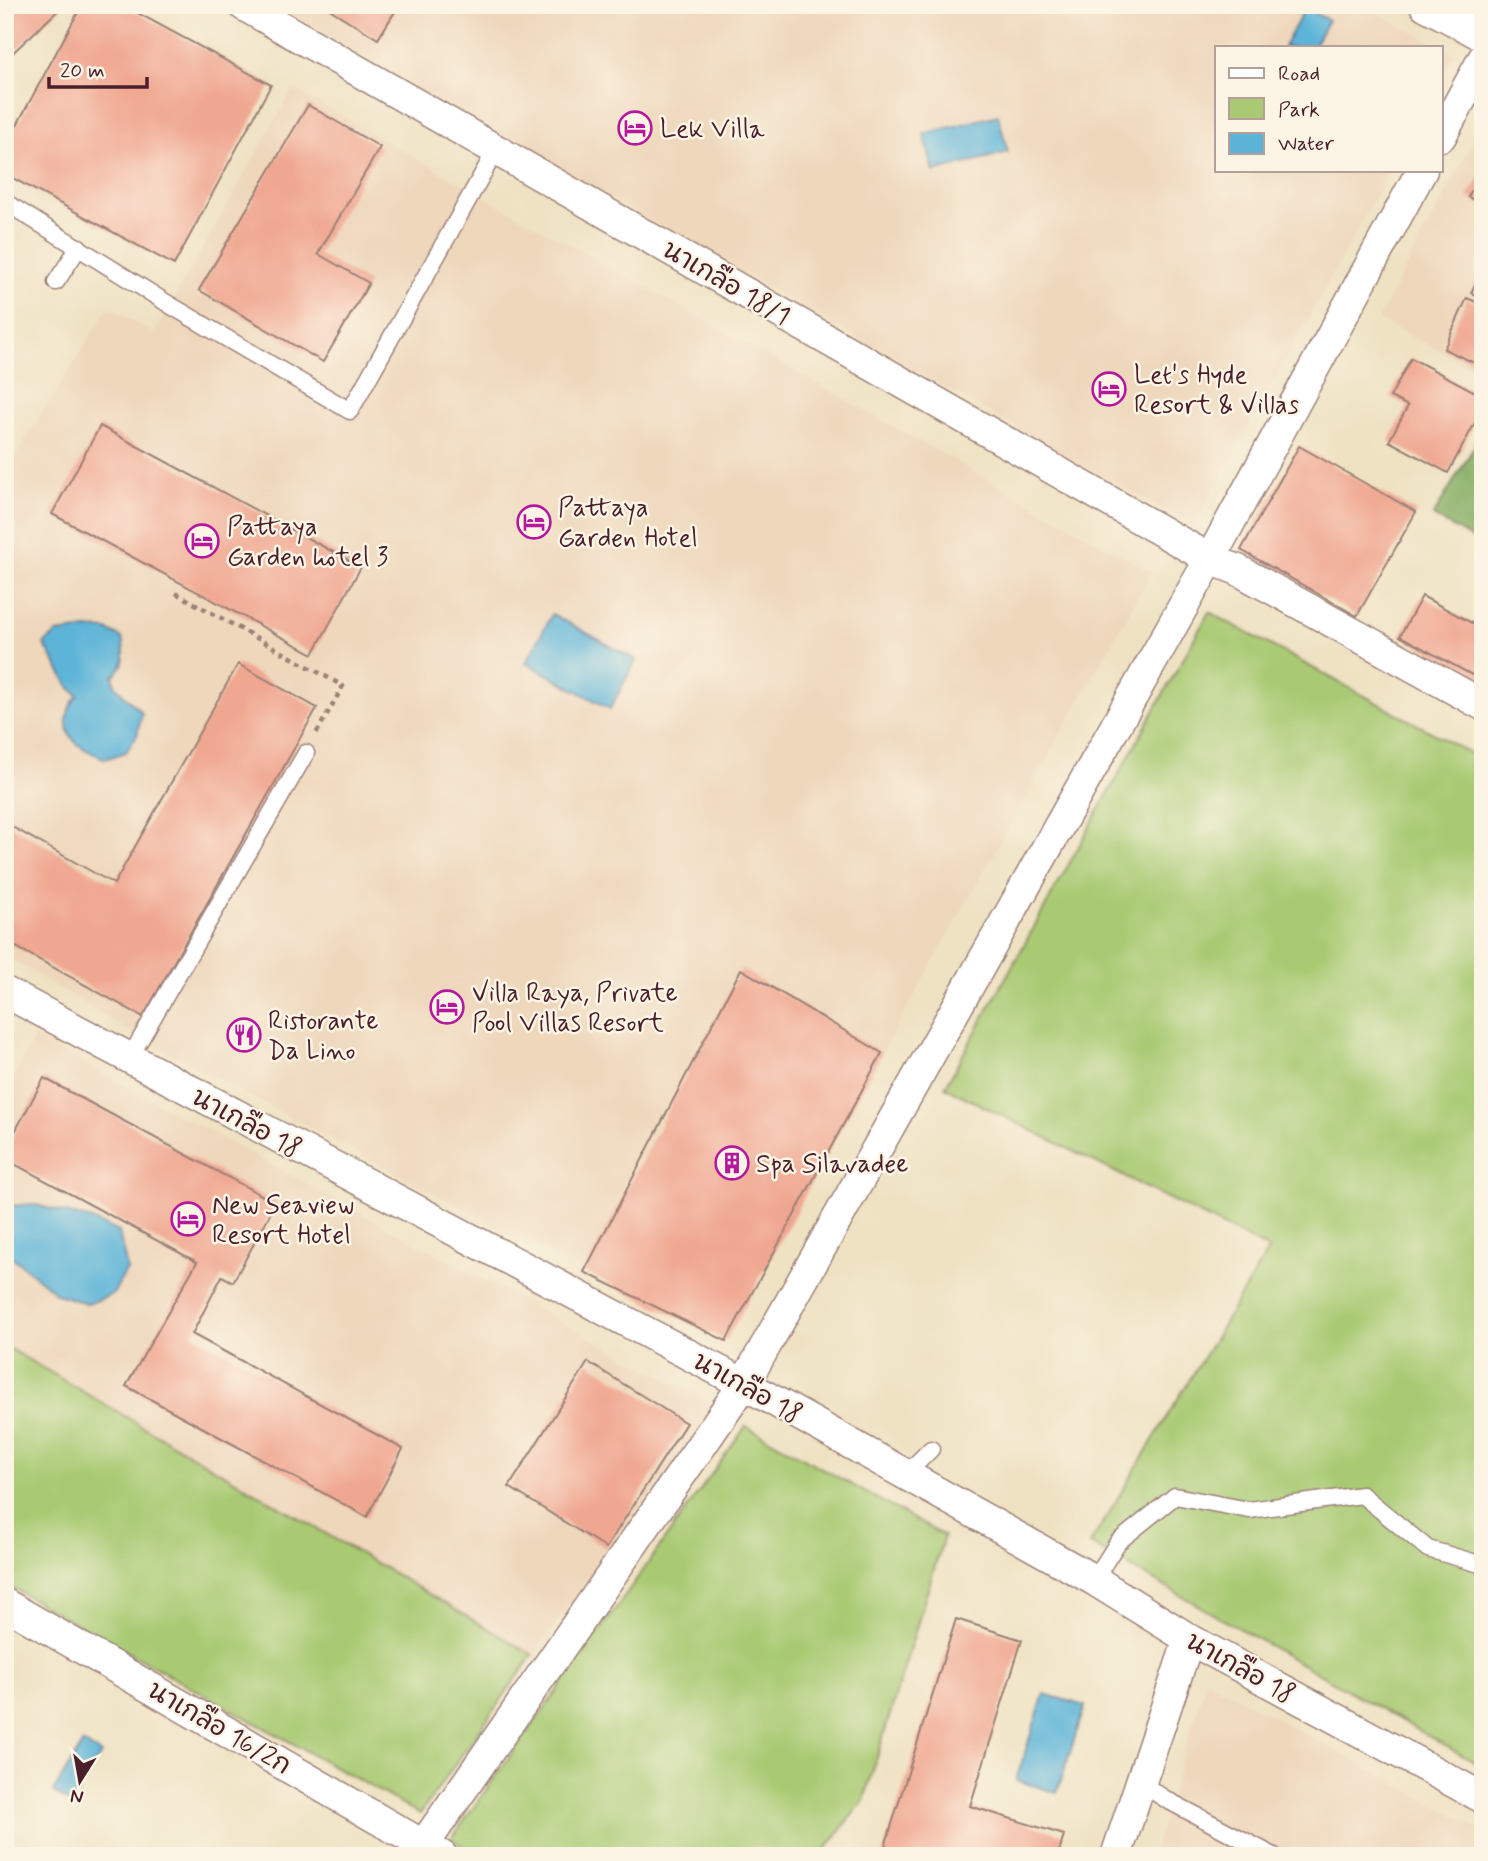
<svg xmlns="http://www.w3.org/2000/svg" width="1488" height="1861" font-family="Mynerve,'Playpen Sans Thai',sans-serif">
  <rect width="100%" height="100%" fill="#fcf5e5"/>
  <filter id="ink" filterUnits="userSpaceOnUse"><feTurbulence type="fractalNoise" baseFrequency=".0143" numOctaves="2"/><feDisplacementMap in="SourceGraphic" scale="14" xChannelSelector="R" yChannelSelector="G"/><feConvolveMatrix kernelMatrix="1 2 1 2 8 2 1 2 1" color-interpolation-filters="sRGB"/></filter>
  <filter id="wash" filterUnits="userSpaceOnUse"><feTurbulence type="fractalNoise" baseFrequency=".00686" numOctaves="4" result="noise"/><feDisplacementMap in="SourceGraphic" scale="28" xChannelSelector="R" yChannelSelector="G"/><feGaussianBlur stdDeviation="1.57" result="paint"/><feColorMatrix in="noise" values="0 0 0 0 0 0 0 0 0 0 0 0 0 0 0 0 0 1.4 0 .05"/><feComposite in="paint" operator="in"/></filter>
  <g filter="url(#wash)">
    <rect width="100%" height="100%" fill="#efe2c3"/>
    <!-- built -->
    <path fill="#eed7bb" d="M273 5H1363L1454 54 1441 78V47H1217V170H1390L1193 527 702 251Z
      M293 89 1152 572 882 1053 741 969 584 1272 151 1044 5 956V472L109 307 154 334Z
      M1483 123V373L1378 319Z
      M35 1037 717 1406 533 1655 5 1346V1091Z
      M1206 1680 1483 1831V1856H1152Z"/>
    <!-- green -->
    <path fill="#a9ca73" stroke="#7a744f" stroke-width="2" d="M1209 612 1483 760V1767L1090 1544 1269 1249 945 1087Z
      M5 1346 533 1655 420 1814 5 1584Z
      M746 1426 944 1536 864 1800 820 1856H479L451 1839Z"/>
    <!-- forest -->
    <path fill="#86ae65" stroke="#686648" stroke-width="2" d="M1483 432V545L1433 516Z"/>
    <!-- water -->
    <path fill="#5bb4d8" stroke="#526a82" stroke-width="2" d="M1305 8 1328 20 1313 47H1284Z
      M998 115 1008 152 934 172 924 134Z
      M552 614 636 660 610 709 526 663Z
      M87 629 107 630 122 638C125 655 127 664 113 676L115 686 142 713 137 735 126 752 105 759C96 754 86 751 79 745 61 732 65 709 78 695L70 688 44 644 57 633Z
      M32 1204 89 1219 119 1232 127 1269 113 1294 88 1304 57 1294 5 1251V1211L10 1206Z
      M1044 1694 1085 1706 1057 1793 1016 1780Z
      M83 1743 101 1754 71 1804 53 1792Z"/>
    <g id="blocks">
      <!-- building -->
      <path fill="#f0a791" d="M5 5H64L5 60Z
        M82 5H123L271 85 174 265 5 174V147Z
        M323 5H399L378 39Z
        M308 105 380 147 318 254 369 283 323 362 199 290Z
        M1483 169V205L1468 197Z
        M1483 267V298L1471 293Z
        M1467 298 1483 305V367L1444 349Z
        M1411 358 1483 396V408L1448 473 1389 441 1408 406 1390 397Z
        M100 426 361 567 313 654 52 514Z
        M1299 446 1416 512 1357 616 1241 550Z
        M1422 596 1483 629V681L1400 636Z
        M238 664 317 708 143 1017 5 941V823L114 884Z
        M741 969 882 1053 726 1341 584 1272Z
        M44 1078 276 1203 233 1282 222 1276 192 1334 403 1449 367 1517 126 1386 197 1262 5 1159V1150Z
        M588 1362 686 1423 606 1548 509 1487Z
        M956 1619 1022 1640 970 1806 1064 1835 1058 1856H882Z"/>
    </g>
  </g>
  <g filter="url(#ink)">
    <use href="#blocks" fill-opacity="0" stroke="#9c8077" stroke-width="2"/>
    <g fill="none" stroke-linecap="round" stroke-linejoin="round">
      <defs>
        <path id="lane" d="M5 202 170 305 350 411 496 150
          M56 282 79 247
          M129 1059 306 753
          M906 1474 931 1449
          M1094 1580 1118 1542 1175 1496 1249 1510 1362 1495 1428 1549 1483 1565
          M1139 1782 1167 1800 1274 1856"/>
        <path id="street" d="M243 5 1210 559 1238 570 1483 705
          M1425 5 1483 36
          M1441 136 1483 59
          M5 992 744 1384 1094 1580 1189 1639 1483 1798
          M5 1604 442 1856
          M416 1856 744 1384 1210 559 1422 170
          M1116 1856 1189 1639"/>
      </defs>
      <!-- lane casing -->
      <use href="#lane" stroke="#9c8077" stroke-width="19"/>
      <!-- street casing -->
      <use href="#street" stroke="#9c8077" stroke-width="33"/>
      <!-- path -->
      <path stroke="#9c8077" stroke-width="4.5" stroke-dasharray="5 5" stroke-linecap="butt" d="M176 593 343 686 316 734"/>
      <!-- lane -->
      <use href="#lane" stroke="#fff" stroke-width="16"/>
      <!-- street -->
      <use href="#street" stroke="#fff" stroke-width="30"/>
    </g>
  </g>
  <!-- icons -->
  <defs>
    <symbol id="hotel-ring" viewBox="-11 -11 22 22"><circle r="9.5" fill="#fcf5e5" stroke="#b5179e" stroke-width="1.5"/><path d="M-6-4.5h1.5V1H6V5H4.5V3h-9V5H-6ZM-4 0a1.8 1.8 0 1 1 3.6 0ZM.5 0V-2.5h3Q6-2.5 6 0Z" fill="#b5179e"/></symbol>
    <symbol id="restaurant-ring" viewBox="-11 -11 22 22"><circle r="9.5" fill="#fcf5e5" stroke="#b5179e" stroke-width="1.5"/><path d="M-5-6h1v4h1v-4h1v4h1v-4h1v5L-1.5 .5V6h-2V.5L-5-1ZM5-6V6H3V1.5H1.5Q1.5-4 5-6Z" fill="#b5179e"/></symbol>
    <symbol id="building-ring" viewBox="-11 -11 22 22"><circle r="9.5" fill="#fcf5e5" stroke="#b5179e" stroke-width="1.5"/><path d="M-4-6H4V6H1V3H-1V6H-4ZM-2.5-4.3h1.7v1.8h-1.7ZM.8-4.3h1.7v1.8H.8ZM-2.5-1h1.7V.8h-1.7ZM.8-1h1.7V.8H.8Z" fill="#b5179e"/></symbol>
  </defs>
  <g fill-rule="evenodd">
    <use href="#hotel-ring" x="616" y="109" width="38" height="38"/>
    <use href="#hotel-ring" x="1090" y="370" width="38" height="38"/>
    <use href="#hotel-ring" x="515" y="503" width="38" height="38"/>
    <use href="#hotel-ring" x="183" y="522" width="38" height="38"/>
    <use href="#hotel-ring" x="428" y="988" width="38" height="38"/>
    <use href="#restaurant-ring" x="225" y="1016" width="38" height="38"/>
    <use href="#building-ring" x="713" y="1144" width="38" height="38"/>
    <use href="#hotel-ring" x="169" y="1200" width="38" height="38"/>
  </g>
  <g text-anchor="middle" stroke-width="5" stroke-linejoin="round" paint-order="stroke">
    <!-- poi labels -->
    <g font-size="26" fill="#4a1f2b" stroke="#fcf5e5" text-anchor="start">
      <text x="660" y="137">Lek Villa</text>
      <text x="1134" y="383">Let's Hyde<tspan x="1134" dy="30">Resort &amp; Villas</tspan></text>
      <text x="558" y="516">Pattaya<tspan x="558" dy="30">Garden Hotel</tspan></text>
      <text x="227" y="535">Pattaya<tspan x="227" dy="30">Garden hotel 3</tspan></text>
      <text x="472" y="1001">Villa Raya, Private<tspan x="472" dy="30">Pool Villas Resort</tspan></text>
      <text x="268" y="1029">Ristorante<tspan x="268" dy="30">Da Lino</tspan></text>
      <text x="756" y="1172">Spa Silavadee</text>
      <text x="212" y="1213">New Seaview<tspan x="212" dy="30">Resort Hotel</tspan></text>
    </g>
    <!-- street labels -->
    <g font-size="26" fill="#4a1f2b" stroke="#fcf5e5">
      <text transform="translate(727 282) rotate(30)" y="9">นาเกลือ 18/1</text>
      <text transform="translate(247 1122) rotate(28)" y="9">นาเกลือ 18</text>
      <text transform="translate(748 1387) rotate(29)" y="9">นาเกลือ 18</text>
      <text transform="translate(1241 1667) rotate(29)" y="9">นาเกลือ 18</text>
      <text transform="translate(220 1727) rotate(30)" y="9">นาเกลือ 16/2ก</text>
    </g>
  </g>
  <!-- margin -->
  <rect width="1488" height="1861" fill="none" stroke="#fcf5e5" stroke-width="28"/>
  <!-- legend -->
  <rect x="1215" y="46" width="228" height="126" fill="#fcf5e5" stroke="#b59f9b" stroke-width="2"/>
  <rect x="1229" y="68" width="35" height="10" fill="#ffffff" stroke="#b59f9b" stroke-width="2"/>
  <text x="1278" y="80" font-size="21" fill="#4a1f2b">Road</text>
  <rect x="1229" y="98" width="35" height="21" fill="#a9ca73" stroke="#b59f9b" stroke-width="2"/>
  <text x="1278" y="116" font-size="21" fill="#4a1f2b">Park</text>
  <rect x="1229" y="133" width="35" height="21" fill="#5bb4d8" stroke="#b59f9b" stroke-width="2"/>
  <text x="1278" y="150" font-size="21" fill="#4a1f2b">Water</text>
  <!-- north arrow -->
  <g transform="translate(80 1781) rotate(191)" stroke="#fcf5e5" stroke-width="5" paint-order="stroke">
  <path d="M0-5L12 26L0 18L-12 26Z" fill="#4a1f2b"/>
  <text y="-10" font-size="19" font-weight="bold" text-anchor="middle" fill="#4a1f2b">N</text>
  </g>
  <!-- scale -->
  <path d="M49 77v10h98v-10" fill="none" stroke="#4a1f2b" stroke-width="3.5"/>
  <text x="60" y="77" font-size="21" fill="#4a1f2b" stroke="#fcf5e5" stroke-width="5" paint-order="stroke">20 m</text>
</svg>
